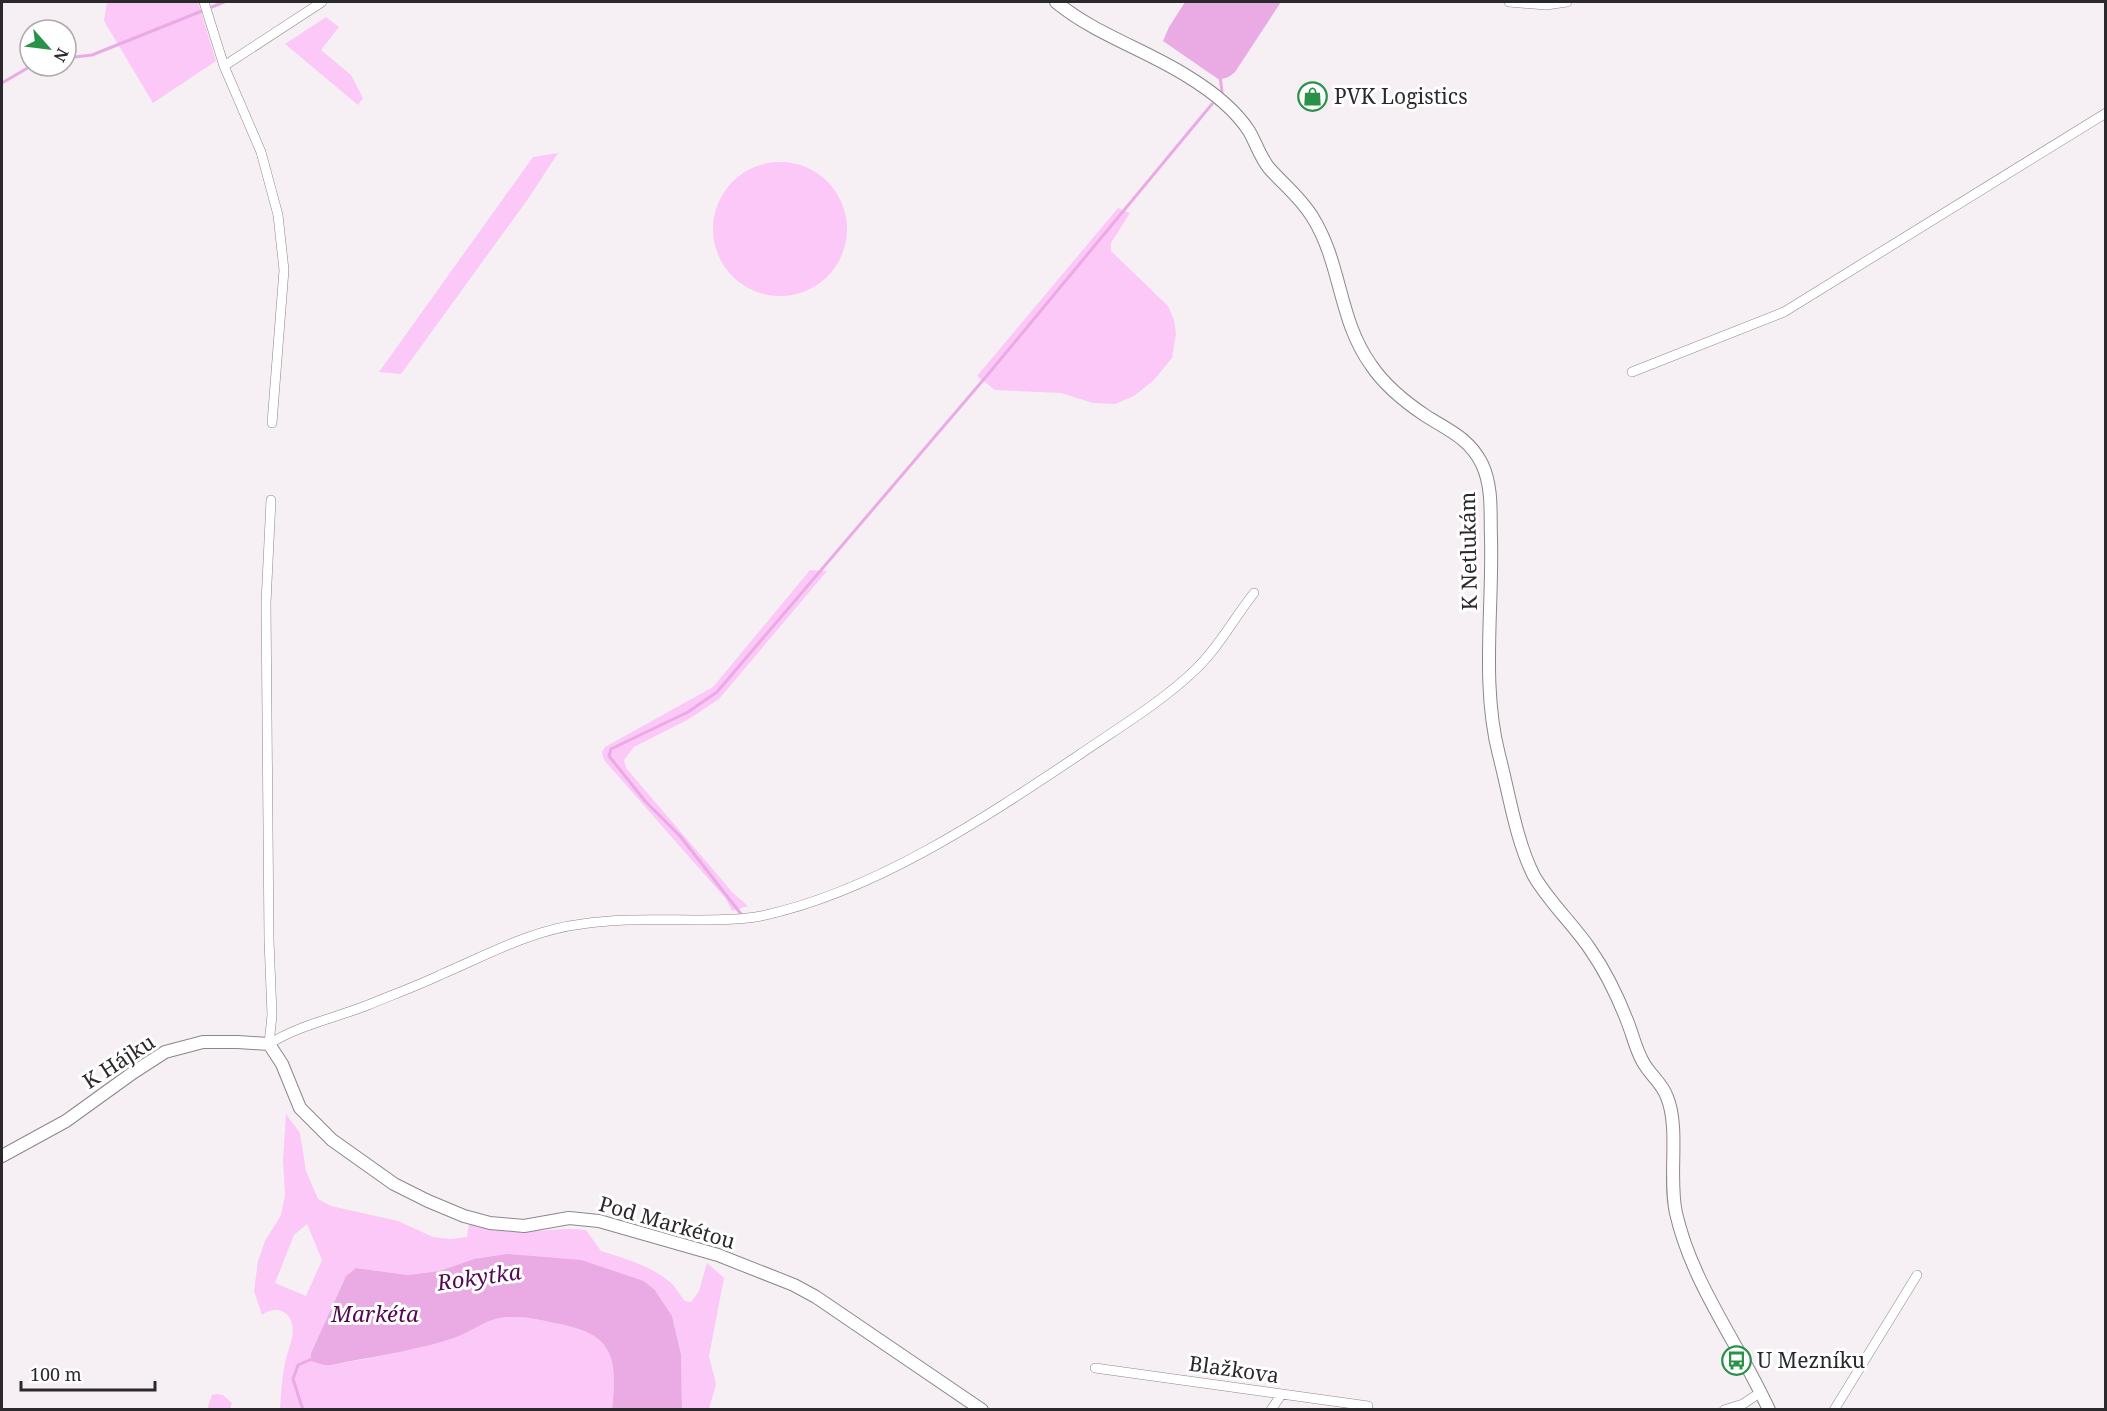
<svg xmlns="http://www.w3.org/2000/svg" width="2107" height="1411" font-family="'Noto Serif',serif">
  <rect width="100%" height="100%" fill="#f6f0f5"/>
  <!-- green -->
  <path fill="#fbc8f7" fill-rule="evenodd" d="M107 2H198L216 61 153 103 104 21Z
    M326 17 339 27 321 50 351 75 363 98 358 105 285 44Z
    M558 153 528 199 401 374 379 372 533 157Z
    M713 229a67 67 0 1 1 134 0a67 67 0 1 1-134 0Z
    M1118 208 1130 213 1111 243V251L1168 306 1174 320 1176 334 1172 358 1154 380 1134 396 1115 404 1093 403 1061 393 995 390 977 376Z
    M810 570 827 571 719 699 689 719 634 747 624 760 626 768 734 894 748 906 732 911 726 899 604 760 602 752 605 747 713 687Z
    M286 1114 300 1133 306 1171 318 1199 331 1206 398 1221 433 1237 451 1239 467 1237 469 1223C488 1229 509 1231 530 1231 549 1231 567 1227 586 1230L601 1251C624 1258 651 1266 670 1282 676 1287 680 1295 685 1301L691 1302 699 1291 707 1263 724 1278 709 1356 716 1384 709 1409H682L681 1354 672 1316 655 1290 644 1281 612 1271 474 1259 439 1271 408 1275 356 1268 346 1276 311 1353V1360C316 1362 322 1365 328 1365 339 1364 350 1361 360 1360 391 1354 423 1348 454 1338 470 1333 481 1322 500 1318 518 1315 537 1319 554 1323 612 1333 618 1354 612 1409H280C281 1393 282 1377 285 1362 288 1350 295 1336 292 1324 289 1309 273 1306 262 1315L254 1291 258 1261 265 1241 281 1215 285 1195 283 1161ZM307 1224 322 1260 306 1296 275 1283 294 1235Z
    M217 1394 223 1395 232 1403 230 1409H207L212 1395Z"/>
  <!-- water -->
  <path fill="#eaabe5" d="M1185 2H1281L1235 72C1229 77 1226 79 1218 79L1163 41 1169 27Z
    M507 1254 581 1260 644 1281 655 1290 672 1316 681 1354 682 1409H612C618 1354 612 1333 554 1323 537 1319 518 1315 500 1318 481 1322 470 1333 454 1338 420 1349 385 1355 351 1361 343 1362 332 1366 324 1365 319 1364 315 1362 311 1361V1353L346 1276 356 1268 408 1275 439 1271 474 1259Z"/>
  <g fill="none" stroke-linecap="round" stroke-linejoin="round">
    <!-- stream -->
    <path stroke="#eaabe5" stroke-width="3" d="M212 7 224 2
      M66 58 92 55 202 11
      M1220 76 1222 92
      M2 83 31 66
      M741 914 680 836 645 801 609 756 611 749 688 712 717 692 990 372 1212 104
      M303 1410 293 1379 298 1365 314 1358"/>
    <defs>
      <path id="minor" d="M204 2 224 66 261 152 278 215 284 270 272 423
        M1509 2 1546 5 1567 2
        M224 66 322 2
        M1632 372 1784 312 2106 113
        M269 1044C299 1025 335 1018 368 1005 392 995 417 986 440 975 487 955 531 930 582 924 620 918 661 920 699 920 720 920 741 920 761 916 874 892 983 819 1079 755 1118 728 1162 702 1196 669 1219 647 1234 618 1254 593
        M269 1044 272 1015 269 940 266 603 271 500
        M1095 1368 1368 1406
        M1271 1410 1281 1395
        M1724 1410 1743 1404 1761 1392
        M1834 1410 1917 1275"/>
      <path id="tertiary" d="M1056 2C1095 34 1144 49 1187 76 1210 90 1234 108 1249 131 1256 143 1260 157 1269 168 1284 185 1301 198 1313 218 1342 265 1338 319 1371 365 1385 386 1405 402 1426 416 1448 430 1469 438 1482 464 1493 488 1490 513 1491 538 1493 610 1481 685 1499 755 1509 793 1516 841 1534 876 1549 902 1573 924 1590 949 1606 972 1618 997 1628 1023 1633 1036 1636 1050 1643 1062 1650 1075 1662 1083 1667 1097 1680 1129 1668 1177 1676 1213 1692 1284 1739 1344 1769 1410
        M2 1156 66 1121 134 1072 165 1052 203 1042H238L269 1044 282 1064 300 1108 332 1140 394 1184 428 1201 464 1216 490 1223 524 1226 569 1218 599 1221 718 1255 794 1285 816 1297 982 1410"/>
    </defs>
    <!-- minor casing -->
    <use href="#minor" stroke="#8c878c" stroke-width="10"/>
    <!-- tertiary casing -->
    <use href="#tertiary" stroke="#8c878c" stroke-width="14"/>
    <!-- minor -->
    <use href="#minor" stroke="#fff" stroke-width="9"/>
    <!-- tertiary -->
    <use href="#tertiary" stroke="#fff" stroke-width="12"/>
  </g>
  <!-- icons -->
  <defs>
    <symbol id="shop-ring" viewBox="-11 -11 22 22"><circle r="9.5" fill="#fff" stroke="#2a9148" stroke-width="1.5"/><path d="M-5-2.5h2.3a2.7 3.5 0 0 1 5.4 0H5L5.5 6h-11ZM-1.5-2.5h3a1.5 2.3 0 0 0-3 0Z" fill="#2a9148"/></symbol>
    <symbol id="bus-ring" viewBox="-11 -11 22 22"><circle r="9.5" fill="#fff" stroke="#2a9148" stroke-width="1.5"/><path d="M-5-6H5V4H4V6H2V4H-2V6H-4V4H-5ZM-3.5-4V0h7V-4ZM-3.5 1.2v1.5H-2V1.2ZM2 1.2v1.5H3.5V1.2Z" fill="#2a9148"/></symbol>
  </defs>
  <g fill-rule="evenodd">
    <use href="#shop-ring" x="1296" y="80" width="33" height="33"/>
    <use href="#bus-ring" x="1720" y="1344" width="33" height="33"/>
  </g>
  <g text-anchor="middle" stroke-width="6" stroke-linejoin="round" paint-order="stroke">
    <!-- poi labels -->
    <g font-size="21" fill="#2c292c" stroke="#fff" text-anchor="start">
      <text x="1334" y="104">PVK Logistics</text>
      <text x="1757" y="1368">U Mezníku</text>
    </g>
    <!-- street labels -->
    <g font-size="21" fill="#2c292c" stroke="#fff">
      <text transform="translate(1469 551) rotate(-91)" y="7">K Netlukám</text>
      <text transform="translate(119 1062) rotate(-33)" y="7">K Hájku</text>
      <text transform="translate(667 1223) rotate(16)" y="7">Pod Markétou</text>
      <text transform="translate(1234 1370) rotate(8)" y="7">Blažkova</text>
    </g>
    <!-- water labels -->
    <g font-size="22" font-style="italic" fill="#550954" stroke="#fff">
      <text transform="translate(479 1277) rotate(-8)" y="8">Rokytka</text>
      <text x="375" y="1322">Markéta</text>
    </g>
  </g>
  <!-- border -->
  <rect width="2107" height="1411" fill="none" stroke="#2c292c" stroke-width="6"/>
  <!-- north arrow -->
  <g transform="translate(48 48) rotate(118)"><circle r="28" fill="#ffffff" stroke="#aba9ab" stroke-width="1.5"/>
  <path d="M0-4.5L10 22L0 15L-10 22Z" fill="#2a9148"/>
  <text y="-9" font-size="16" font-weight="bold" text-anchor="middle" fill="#2c292c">N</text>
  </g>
  <!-- scale -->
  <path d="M21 1381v9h134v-9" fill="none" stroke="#2c292c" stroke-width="3"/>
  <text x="30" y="1381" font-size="18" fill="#2c292c" stroke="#ffffff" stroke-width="4.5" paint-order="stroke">100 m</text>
</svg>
